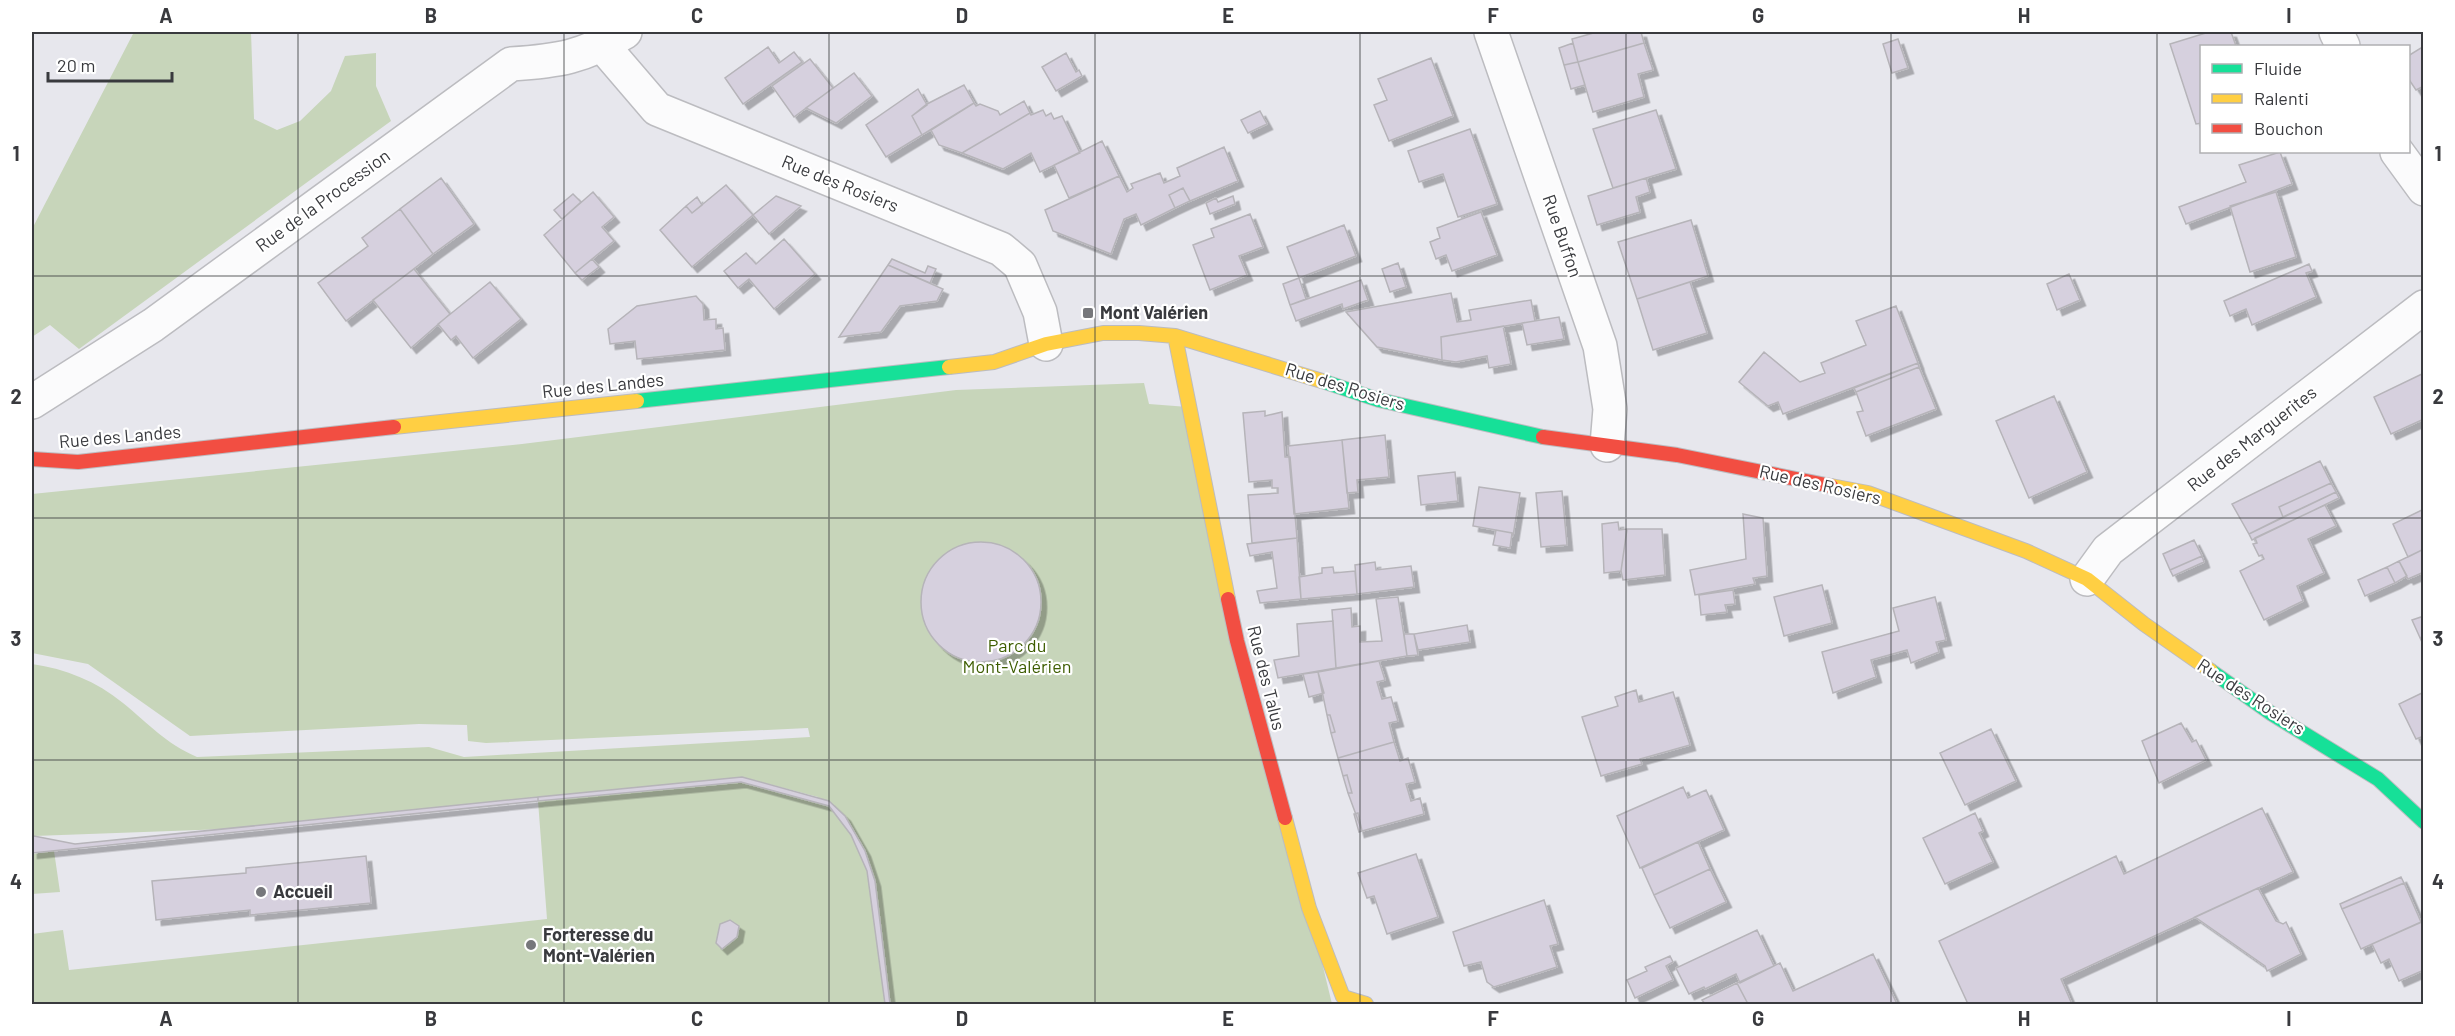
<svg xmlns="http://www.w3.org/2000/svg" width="2455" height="1036" font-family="Barlow,sans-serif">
  <defs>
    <filter id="shadow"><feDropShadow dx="5.5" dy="5.5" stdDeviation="0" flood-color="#0004"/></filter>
  </defs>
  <rect width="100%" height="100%" fill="#e7e7ed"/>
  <!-- green -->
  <path fill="#c7d5ba" d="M134 32H251L254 119 277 130 300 121 331 91 345 56 376 53V86L391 121 79 349 50 325 32 337V229Z
    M1144 383 1149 404 1188 407 1332 1004H890L875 881H870L885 1004H32V934L63 930 69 970 547 919 538 801 741 782 821 802 818 797 742 777 226 829 34 836 32 664C66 669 96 681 123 703 150 725 165 743 197 757L429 747 464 757 810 737 808 728 486 743 468 741 467 725 419 724 190 736 88 664 32 653V494L522 444 956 390Z
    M54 851 60 892 32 894V854Z"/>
  <!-- building -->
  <path fill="#d6d0de" stroke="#b6b4b9" stroke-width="1.5" filter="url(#shadow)" d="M1597 32H1641L1644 43 1578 62 1572 39Z
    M2209 32H2231L2236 46H2202V123L2196 124 2170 44Z
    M1898 39 1908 68 1892 73 1883 44Z
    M1573 43 1578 62 1564 65 1559 48Z
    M1644 43 1653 70 1638 74 1644 97 1593 112 1578 62Z
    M2424 46V86L2416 90 2408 78V56Z
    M768 47 779 63 794 52 802 62 743 104 725 78Z
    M1066 53 1076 72 1079 70 1082 76 1056 91 1042 67Z
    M1431 58 1453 116 1389 141 1374 105 1387 100 1378 79Z
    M810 59 833 88 794 117 772 86Z
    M1578 62 1585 85 1571 89 1564 65Z
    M854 73 872 96 836 123 806 108Z
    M964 85 974 103 922 135 912 116 927 104Z
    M918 89 927 105 912 116 922 135 886 157 866 125Z
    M1024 101 1030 113 962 153 939 145 931 130 974 103 976 106 980 104 998 111 1000 115Z
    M1043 110 1046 116 1051 113 1054 119 1062 116 1080 153 1040 172 1031 153 1003 169 962 153 1030 113 1031 115Z
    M1656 110 1676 169 1613 188 1593 129Z
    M1260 111 1267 124 1248 133 1241 120Z
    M1470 129 1497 204 1458 217 1443 174 1419 182 1408 151Z
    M1102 141 1119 176 1069 198 1054 165Z
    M1224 147 1238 181 1190 201 1183 188 1169 195 1175 208 1141 225 1136 214 1124 219 1111 254 1053 231 1045 210 1119 176 1127 192 1133 188 1131 184 1160 173 1164 183 1180 176 1177 168Z
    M2280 152 2292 184 2186 224 2179 207 2246 182 2239 165Z
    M441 178 474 224 433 254 400 209Z
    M1646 178 1650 192 1636 197 1640 212 1597 225 1588 196Z
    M726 185 753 215 692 267 660 230 686 206 692 213Z
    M1183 188 1190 201 1175 208 1169 195Z
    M593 192 614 217 602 227 614 241 575 273 544 235Z
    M2276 192 2296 257 2250 272 2230 206Z
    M573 194 581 202 562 219 554 210Z
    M776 196 801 206 769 234 753 215Z
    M1233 196 1235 204 1210 214 1206 203 1216 198 1218 202Z
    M697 197 702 205 692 213 686 206Z
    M400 209 433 254 346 321 318 283 368 246 362 238Z
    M1481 212 1497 255 1452 271 1446 255 1436 259 1430 242 1440 238 1437 228Z
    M1250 214 1263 247 1239 256 1247 275 1210 290 1193 245 1214 237 1211 229Z
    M1691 220 1708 276 1637 299 1618 242Z
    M1344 225 1356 256 1299 278 1287 247Z
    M784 239 815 274 774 309 749 279 738 288 724 271 746 253 756 264Z
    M592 259 599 267 582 280 575 273Z
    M892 259 925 273 928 266 936 269 930 283 888 265Z
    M1398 263 1406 287 1390 292 1382 269Z
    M2309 264 2312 271 2306 273 2316 297 2252 325 2246 309 2230 316 2224 301Z
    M888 265 943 289 937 301 900 306 881 332 839 337Z
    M414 269 450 314 411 348 373 300Z
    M2069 274 2080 300 2057 310 2047 284Z
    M1299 278 1306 299 1290 305 1283 284Z
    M1361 280 1368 300 1343 309 1342 304 1296 321 1290 305Z
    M490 282 521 319 473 358 456 336 451 340 438 324Z
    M1690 282 1707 333 1653 350 1637 299Z
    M1451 293 1457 322 1471 320 1469 310 1531 300 1535 321 1441 337 1442 360 1377 347 1346 312Z
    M696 296 703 304 704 320 716 319V329L723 328 725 350 637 359 635 341 610 344 608 329 637 306Z
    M1896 306 1918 363 1783 414 1778 402 1768 406 1739 382 1764 352 1800 382 1825 373 1821 363 1866 345 1856 321Z
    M1559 317 1564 339 1527 345 1522 323Z
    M1503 326 1511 364 1489 368 1487 356 1456 362 1442 360 1441 337Z
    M1918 363 1919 367 1856 392 1854 388Z
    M1919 367 1936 409 1866 436 1857 412 1863 411 1856 392Z
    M2424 373V419L2391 434 2374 397Z
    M2054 396 2087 472 2029 498 1996 421Z
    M1265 411V416L1282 412 1285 457H1290L1297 538 1252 543 1248 495 1278 493V488H1272V480L1249 482 1243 413Z
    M1385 435 1389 477 1357 480 1358 492 1347 493 1342 440Z
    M1342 440 1349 508 1294 514 1288 446Z
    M2320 461 2331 483 2279 507 2283 517 2249 534 2232 504Z
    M1455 472 1458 501 1421 505 1418 476Z
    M2331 483 2336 492 2283 517 2279 507Z
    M1479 487 1520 493 1513 536 1512 533 1473 526Z
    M1562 491 1567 545 1541 547 1536 493Z
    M2336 492 2339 498 2252 540 2249 534Z
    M2325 505 2336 526 2308 539 2324 573 2297 586 2303 601 2264 620 2240 571 2264 559 2262 555 2259 556 2253 544 2257 543 2255 538Z
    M2424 509V549L2408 557 2393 524Z
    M1743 514 1763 518 1767 576 1753 578 1755 584 1695 595 1690 570 1746 559Z
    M1618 522 1619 530 1627 529 1621 571 1604 573 1602 524Z
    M1627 529H1662L1665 575 1623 580 1621 571Z
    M1496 530 1512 533 1510 548 1493 545Z
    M1297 538 1301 599 1260 603 1257 591 1277 588 1272 552 1250 556 1247 544Z
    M2194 540 2202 556 2170 570 2163 554Z
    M921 602a60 60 0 1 1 120 0a60 60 0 1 1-120 0Z
    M2424 549V572L2408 579 2399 561Z
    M2202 556 2204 562 2173 576 2170 570Z
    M2399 561 2407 576 2395 583 2387 567Z
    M1375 562 1376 570 1411 566 1414 587 1357 594 1355 565Z
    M1333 567 1334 573 1355 571 1357 594 1301 599 1299 577 1322 573V568Z
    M2387 567 2395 583 2365 596 2358 580Z
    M1822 585 1832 623 1784 636 1774 597Z
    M1733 590 1735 604 1725 605 1727 612 1701 615 1699 595Z
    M1398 597 1407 656 1336 668 1332 610 1351 608 1352 627 1360 626V642L1382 641 1376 599Z
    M1935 597 1946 640 1936 642 1939 652 1911 663 1907 650 1871 660 1876 677 1833 693 1822 652 1899 631 1893 608Z
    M2421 617 2424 622 2421 640 2412 620Z
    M1333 621 1336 668 1278 678 1274 660 1299 656 1297 624Z
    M1467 625 1470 642 1418 650 1414 634Z
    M1404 634H1414L1418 655 1407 656Z
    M1379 661 1385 680 1377 682 1382 699 1391 697 1398 721 1389 723 1394 742 1338 758 1331 733 1335 732 1330 715H1327L1318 672Z
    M1318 672 1324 693 1309 697 1303 674Z
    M1636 690 1639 702 1673 692 1690 745 1640 759 1642 764 1601 776 1582 717 1618 706 1615 697Z
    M2424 692V736L2416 739 2399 704Z
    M1327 715H1330L1335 732 1331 733Z
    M2181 723 2192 742 2196 740 2206 760 2159 783 2142 741Z
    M1991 729 2016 781 1965 805 1940 753Z
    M1394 742 1400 761 1408 758 1415 782 1406 784 1411 801 1420 798 1424 814 1362 831 1348 793H1352L1347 775 1343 776 1338 758Z
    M1347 775 1352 793H1348L1343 776Z
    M742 777 829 801 845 816 865 851 875 881 890 1004H885L867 871 851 835 829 806 741 782 538 801V797Z
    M1683 787 1688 798 1706 790 1724 830 1640 868 1617 816Z
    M538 797V801L32 853V837L34 836 75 844Z
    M2262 808 2293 872 2061 979 2071 1002 2066 1004H1968L1939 941 2116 856 2124 874Z
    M1358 813 1362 831 1359 832 1354 814Z
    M1975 813 1983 831 1979 833 1993 862 1945 884 1923 838Z
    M1698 842 1710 869 1654 895 1642 868Z
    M1416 854 1438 917 1387 934 1374 896 1367 898 1358 873Z
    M366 856 371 903 250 915V910L156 920 152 881 246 873V868Z
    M1710 869 1726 902 1670 928 1654 895Z
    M2401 877 2404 883 2342 909 2340 904Z
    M2404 883 2421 922 2361 949 2342 909Z
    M2258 888 2276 921 2283 924 2286 922 2301 954 2267 971 2265 966 2195 917Z
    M1544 900 1558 944 1550 946 1557 967 1494 987 1487 982 1481 962 1464 966 1453 932Z
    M730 920 739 926 737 937 722 949 716 943 720 924Z
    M2424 921V970L2399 981 2389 959 2381 963 2372 944Z
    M1757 930 1774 966 1740 983 1736 974 1705 989 1704 987 1689 994 1676 968Z
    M1873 954 1897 1004H1748L1737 983 1780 963 1793 991Z
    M1670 956 1673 962 1666 966 1673 980 1635 998 1627 980 1647 971 1645 967Z
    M1737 983 1748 1004H1705L1702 1000Z"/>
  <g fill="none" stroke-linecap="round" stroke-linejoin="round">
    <defs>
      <path id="street" d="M1491 32 1600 346 1610 409 1607 445
        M2336 32 2343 46
        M603 46 657 109 1001 249 1020 265 1040 312 1046 344
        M2397 152 2424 189
        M32 402 153 325 511 64C559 61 583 57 625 32
        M2087 579 2108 550 2424 307"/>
      <path id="fast" d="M1322 381 1379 400 1543 437
        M637 401 949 367
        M2211 671 2272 714 2378 779 2424 822"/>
      <path id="slow" d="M1175 336 1228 599
        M949 367 994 362 1046 344 1103 333H1139L1175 336 1322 381
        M394 427 637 401
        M1831 486 1868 493 2026 551 2087 579 2144 624 2211 671
        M1285 818 1309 908 1343 997 1366 1004"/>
      <path id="jam" d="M1543 437 1677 455 1831 486
        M32 459 78 462 394 427
        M1228 599 1237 641 1285 818"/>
    </defs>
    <!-- street casing -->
    <use href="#street" stroke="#bcbcc0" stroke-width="36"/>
    <!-- fast casing -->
    <use href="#fast" stroke="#bcbcc0" stroke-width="16"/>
    <!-- slow casing -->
    <use href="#slow" stroke="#bcbcc0" stroke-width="16"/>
    <!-- jam casing -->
    <use href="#jam" stroke="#bcbcc0" stroke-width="16"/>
    <!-- street -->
    <use href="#street" stroke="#fbfbfc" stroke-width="33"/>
    <!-- fast -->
    <use href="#fast" stroke="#16e098" stroke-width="14"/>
    <!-- slow -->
    <use href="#slow" stroke="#ffcf43" stroke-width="14"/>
    <!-- jam -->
    <use href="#jam" stroke="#f24e42" stroke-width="14"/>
  </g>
  <!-- grid -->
  <path fill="none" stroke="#393a3e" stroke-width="1.5" stroke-opacity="0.55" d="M298 32V1004M564 32V1004M829 32V1004M1095 32V1004M1360 32V1004M1626 32V1004M1891 32V1004M2157 32V1004M32 276H2424M32 518H2424M32 760H2424"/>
  <!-- markers -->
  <g fill="#76777b" stroke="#fff" stroke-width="2">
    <rect x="1082" y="307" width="12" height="12" rx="3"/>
    <circle cx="261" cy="892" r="6"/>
    <circle cx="531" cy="945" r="6"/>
  </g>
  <g text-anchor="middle" stroke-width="4.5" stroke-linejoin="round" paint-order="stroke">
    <!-- street labels -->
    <g font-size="18" fill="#393a3e" stroke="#fff">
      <text transform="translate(840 184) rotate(22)" y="6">Rue des Rosiers</text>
      <text transform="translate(323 201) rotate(-36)" y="6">Rue de la Procession</text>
      <text transform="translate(1562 236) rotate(71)" y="6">Rue Buffon</text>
      <text transform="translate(603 386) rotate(-6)" y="6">Rue des Landes</text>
      <text transform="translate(1345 387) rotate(17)" y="6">Rue des Rosiers</text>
      <text transform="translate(120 437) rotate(-5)" y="6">Rue des Landes</text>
      <text transform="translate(2252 439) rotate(-38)" y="6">Rue des Marguerites</text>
      <text transform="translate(1820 485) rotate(13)" y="6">Rue des Rosiers</text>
      <text transform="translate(1266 678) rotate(76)" y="6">Rue des Talus</text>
      <text transform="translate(2251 697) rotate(33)" y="6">Rue des Rosiers</text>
    </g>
    <!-- poi labels -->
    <g font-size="18" font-weight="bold" fill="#393a3e" stroke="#fff" text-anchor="start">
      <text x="1100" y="319">Mont Valérien</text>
      <text x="273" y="898">Accueil</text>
      <text x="543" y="941">Forteresse du<tspan x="543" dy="21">Mont-Valérien</tspan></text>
    </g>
    <!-- park labels -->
    <g font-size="18" fill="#3d5d00" stroke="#fff">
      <text x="1017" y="652">Parc du<tspan x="1017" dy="21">Mont-Valérien</tspan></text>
    </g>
  </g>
  <!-- border -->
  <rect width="2455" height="1036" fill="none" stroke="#ffffff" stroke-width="66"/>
  <!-- legend -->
  <rect x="2200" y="45" width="210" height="108" fill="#ffffff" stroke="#b0b0b2" stroke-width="1.5"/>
  <rect x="2212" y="64" width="30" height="9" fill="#16e098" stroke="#b0b0b2" stroke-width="1.5"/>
  <text x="2254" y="75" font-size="18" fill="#393a3e">Fluide</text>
  <rect x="2212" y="94" width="30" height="9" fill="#ffcf43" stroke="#b0b0b2" stroke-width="1.5"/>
  <text x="2254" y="105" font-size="18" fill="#393a3e">Ralenti</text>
  <rect x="2212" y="124" width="30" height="9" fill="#f24e42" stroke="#b0b0b2" stroke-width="1.5"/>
  <text x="2254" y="135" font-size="18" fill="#393a3e">Bouchon</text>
  <!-- scale -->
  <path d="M48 72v9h124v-9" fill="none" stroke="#393a3e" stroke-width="3"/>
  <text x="57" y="72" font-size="18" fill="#393a3e" stroke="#ffffff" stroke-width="4.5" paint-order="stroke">20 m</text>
  <rect x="33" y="33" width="2389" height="970" fill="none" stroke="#393a3e" stroke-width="2"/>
  <g font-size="20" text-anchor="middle" font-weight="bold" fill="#393a3e">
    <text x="166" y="23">A</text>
    <text x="431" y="23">B</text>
    <text x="697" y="23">C</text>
    <text x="962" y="23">D</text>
    <text x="1228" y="23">E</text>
    <text x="1493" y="23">F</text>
    <text x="1758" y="23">G</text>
    <text x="2024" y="23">H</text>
    <text x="2289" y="23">I</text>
    <text x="16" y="161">1</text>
    <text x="2438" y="161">1</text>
    <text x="16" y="404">2</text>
    <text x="2438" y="404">2</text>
    <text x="16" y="646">3</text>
    <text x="2438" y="646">3</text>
    <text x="16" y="889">4</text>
    <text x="2438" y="889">4</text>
    <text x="166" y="1026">A</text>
    <text x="431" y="1026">B</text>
    <text x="697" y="1026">C</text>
    <text x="962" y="1026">D</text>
    <text x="1228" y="1026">E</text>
    <text x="1493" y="1026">F</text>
    <text x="1758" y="1026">G</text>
    <text x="2024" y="1026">H</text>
    <text x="2289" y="1026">I</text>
  </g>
</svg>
